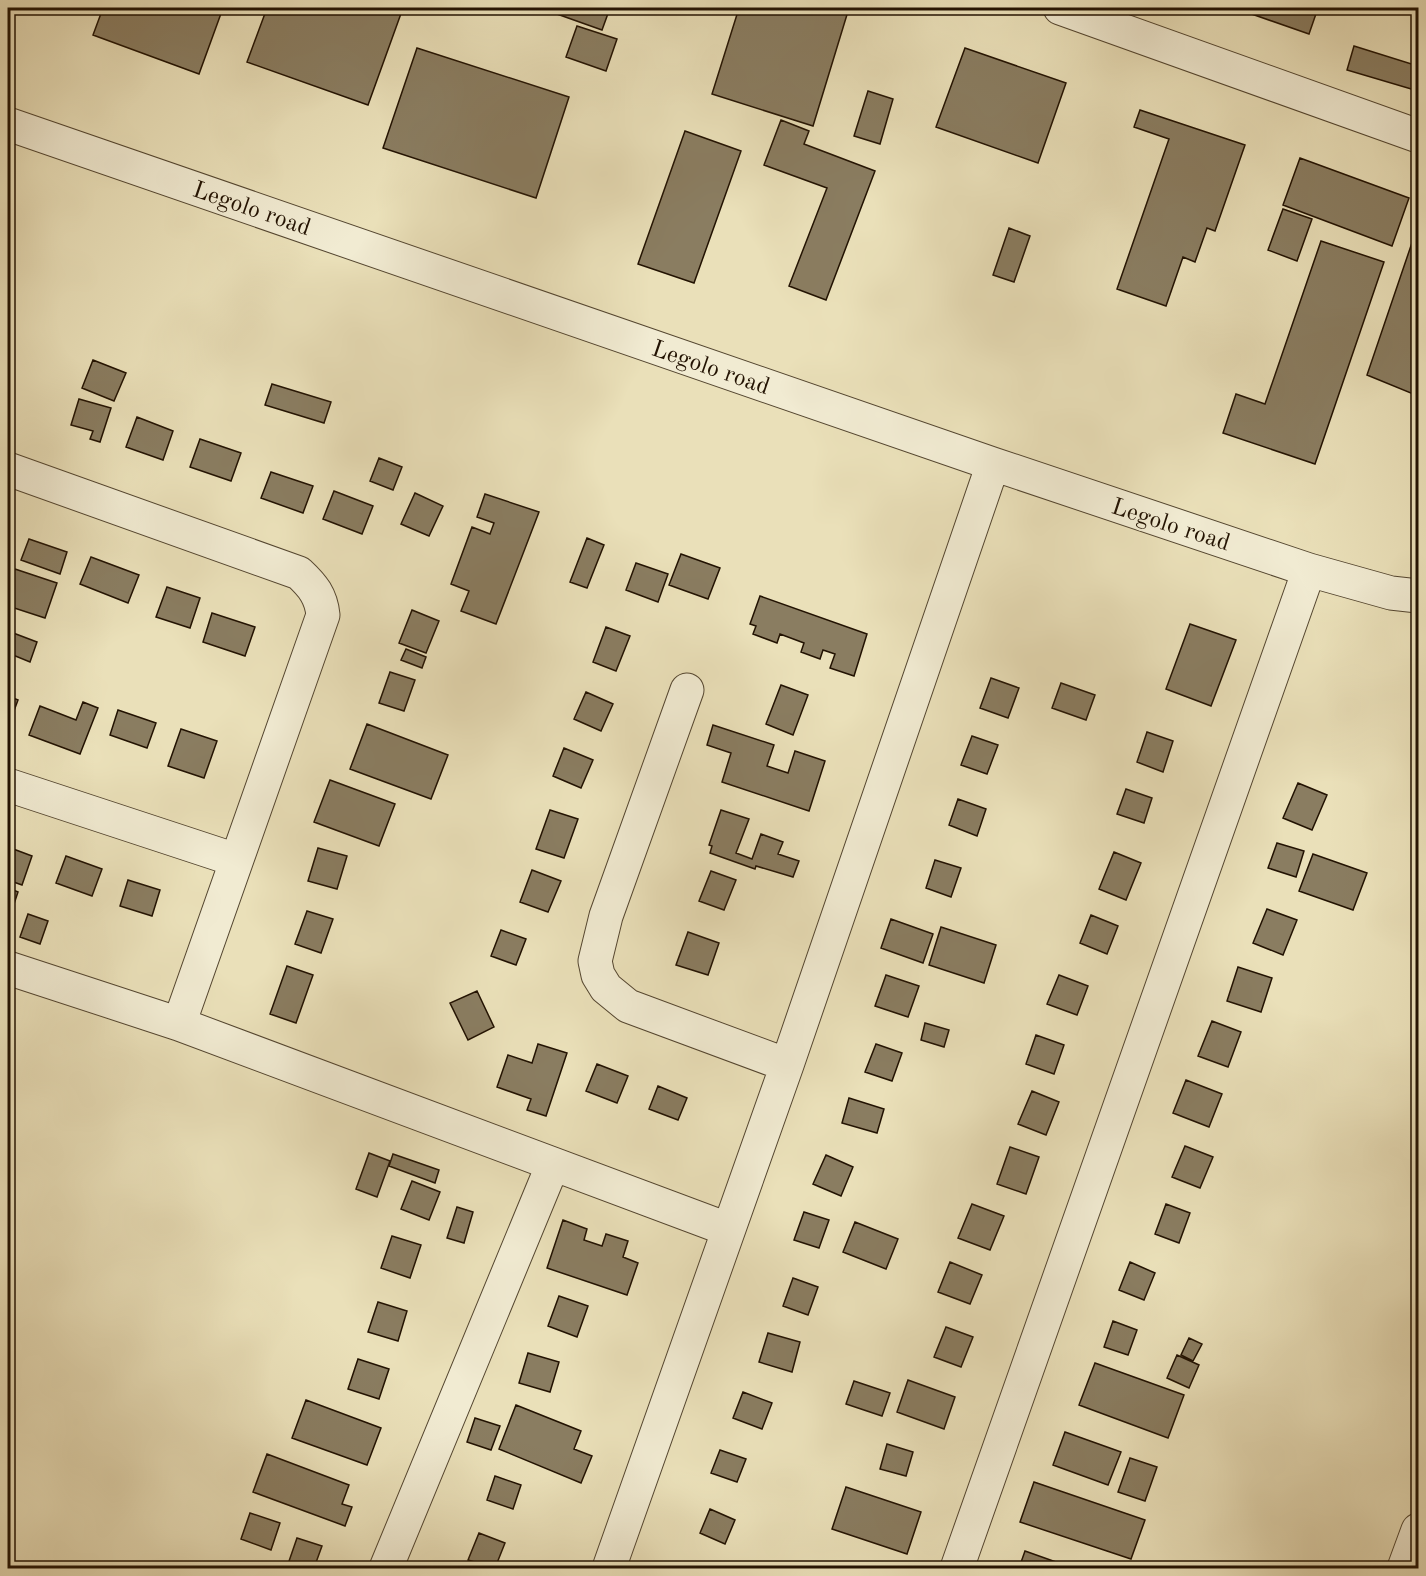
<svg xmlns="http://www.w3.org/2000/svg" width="1426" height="1576" font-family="'Old Standard TT',serif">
  <rect width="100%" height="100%" fill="#eae0b9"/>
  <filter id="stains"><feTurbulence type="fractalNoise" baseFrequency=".00333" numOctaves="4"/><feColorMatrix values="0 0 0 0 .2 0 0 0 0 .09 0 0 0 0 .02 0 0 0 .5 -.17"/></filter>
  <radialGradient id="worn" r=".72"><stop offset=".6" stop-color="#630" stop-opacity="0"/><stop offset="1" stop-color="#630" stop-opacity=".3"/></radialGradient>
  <!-- building -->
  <path fill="#8a7d61" stroke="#221202" stroke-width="1.5" d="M103 8H223L199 74 93 35Z
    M267 8H403L368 105 247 62Z
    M540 8H610L602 30Z
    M739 8H849L813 126 712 94Z
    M1244 8H1318L1309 34 1243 11Z
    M577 26 617 39 606 71 566 57Z
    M1354 46 1418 66V91L1347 70Z
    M417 48 569 97 536 198 383 148Z
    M965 48 1066 83 1038 163 936 127Z
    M868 91 893 99 880 144 854 136Z
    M1140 110 1245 145 1215 231 1207 228 1195 262 1183 257 1166 306 1117 289 1169 139 1134 127Z
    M781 120 809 131 804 144 875 171 826 300 789 286 827 188 764 165Z
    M685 131 741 151 694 283 638 264Z
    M1300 158 1409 198 1392 246 1283 205Z
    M1283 209 1312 219 1297 261 1268 250Z
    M1009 228 1030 236 1014 282 993 275Z
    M1417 228H1418V396L1367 375Z
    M1321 241 1384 262 1315 464 1223 433 1236 394 1265 404Z
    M93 360 126 373 114 401 82 388Z
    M272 384 331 402 324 423 265 405Z
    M79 399 111 408 100 442 90 439 93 431 71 425Z
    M137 417 173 431 163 460 126 447Z
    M200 439 241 453 231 481 190 467Z
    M379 458 402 467 393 490 370 481Z
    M271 472 313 486 303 513 261 498Z
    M334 491 373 506 362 534 323 519Z
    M415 493 443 506 429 536 401 524Z
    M485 494 539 512 496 624 461 611 469 591 451 584 472 527 490 534 494 523 477 517Z
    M587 538 604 545 587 588 570 582Z
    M29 539 67 552 60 574 21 560Z
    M681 554 720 568 708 599 669 585Z
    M91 557 139 575 128 603 80 584Z
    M636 563 668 574 658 602 626 590Z
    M15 569 57 583 45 618 8 606V591Z
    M167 587 200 598 190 628 156 617Z
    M760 596 867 634 854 676 830 668 835 654 823 650 820 659 801 652 804 643 780 634 777 643 753 634 756 626 750 624Z
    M412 610 439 621 426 653 399 643Z
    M212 613 255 627 245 656 203 642Z
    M1190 624 1236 640 1211 706 1166 689Z
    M606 627 630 636 616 671 593 662Z
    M8 631 37 642 30 662 8 653Z
    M406 649 426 657 422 668 401 660Z
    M390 672 415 680 404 711 379 703Z
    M991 678 1019 688 1008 718 980 708Z
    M1061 683 1095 695 1086 720 1052 708Z
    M781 685 808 695 793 735 766 724Z
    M586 692 613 704 601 731 574 719Z
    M8 696 18 700 8 727Z
    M83 702 98 708 80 754 29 735 40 706 76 720Z
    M118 710 156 723 147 748 110 735Z
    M367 724 448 755 431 799 350 769Z
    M713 725 774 745 767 766 788 773 795 751 825 761 809 811 722 782 731 753 707 745Z
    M181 729 217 741 204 778 168 766Z
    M1147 732 1173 741 1163 772 1137 762Z
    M972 736 998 745 987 774 961 765Z
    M564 748 593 760 581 788 553 776Z
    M330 780 395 804 379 846 314 822Z
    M1298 783 1327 795 1312 830 1283 818Z
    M1126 789 1152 798 1144 823 1117 814Z
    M958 799 986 809 977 836 949 825Z
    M550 810 578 819 564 858 536 849Z
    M721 810 749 819 736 853 752 859 761 834 783 842 778 854 799 861 793 877 756 866 755 869 710 853 712 846 709 845Z
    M1277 843 1304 851 1296 877 1268 868Z
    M8 847 32 856 22 885 8 880Z
    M318 848 347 856 337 889 308 881Z
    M1114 852 1141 863 1126 900 1099 889Z
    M1313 854 1367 873 1353 910 1299 891Z
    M66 856 102 869 92 896 56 883Z
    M935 860 961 868 951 897 926 888Z
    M532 870 561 881 548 912 520 902Z
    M711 871 736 880 724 910 699 901Z
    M128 880 160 890 152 916 120 906Z
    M8 888 18 892 8 922Z
    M1267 909 1297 920 1283 955 1253 943Z
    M307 911 333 919 321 953 295 944Z
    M28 914 48 921 40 944 20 937Z
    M1091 915 1118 926 1107 954 1080 943Z
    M891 919 933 934 923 963 881 948Z
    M941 927 996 945 984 983 929 965Z
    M501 930 526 939 516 965 491 956Z
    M688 932 719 943 708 975 676 965Z
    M287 966 313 975 296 1023 270 1014Z
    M1238 967 1272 978 1261 1012 1227 1001Z
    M886 975 919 986 908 1017 875 1006Z
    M1059 975 1088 986 1077 1015 1047 1004Z
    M477 991 494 1027 468 1040 450 1003Z
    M1212 1021 1241 1032 1228 1067 1198 1056Z
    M925 1023 949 1030 944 1047 921 1040Z
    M1036 1035 1064 1045 1054 1074 1026 1064Z
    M538 1044 567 1053 546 1116 527 1110 531 1099 497 1087 508 1055 532 1063Z
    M876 1044 902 1053 892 1081 865 1072Z
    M597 1064 628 1076 617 1103 586 1091Z
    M1186 1080 1222 1094 1209 1127 1173 1113Z
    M658 1086 687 1098 678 1120 649 1109Z
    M1032 1091 1059 1102 1046 1135 1018 1124Z
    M849 1098 884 1109 877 1133 842 1123Z
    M1185 1146 1213 1157 1200 1188 1172 1177Z
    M1010 1147 1039 1157 1026 1194 997 1184Z
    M369 1153 390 1161 377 1197 356 1189Z
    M393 1154 439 1170 435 1183 389 1166Z
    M826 1155 853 1167 841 1196 813 1184Z
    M412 1181 440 1192 429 1220 401 1209Z
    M972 1204 1004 1216 990 1250 958 1238Z
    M1166 1204 1190 1213 1179 1243 1155 1234Z
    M457 1207 473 1212 464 1243 447 1238Z
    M804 1212 829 1220 819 1248 794 1240Z
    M563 1220 587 1229 584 1240 602 1246 606 1234 628 1241 623 1257 638 1263 627 1295 547 1268Z
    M855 1222 898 1239 886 1269 843 1252Z
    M392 1236 421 1245 410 1278 381 1268Z
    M950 1262 982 1275 970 1304 938 1292Z
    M1130 1262 1155 1273 1144 1300 1119 1290Z
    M793 1278 818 1287 808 1315 783 1306Z
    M559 1296 588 1306 577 1337 548 1326Z
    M378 1302 407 1311 398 1341 368 1332Z
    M1113 1321 1137 1330 1128 1355 1104 1347Z
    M946 1327 973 1337 961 1367 934 1357Z
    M768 1333 800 1342 792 1372 759 1362Z
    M1189 1338 1202 1344 1193 1361 1181 1355Z
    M528 1353 559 1362 550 1392 519 1383Z
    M1177 1355 1199 1365 1189 1388 1167 1378Z
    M358 1359 389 1369 379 1399 348 1389Z
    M1095 1363 1184 1395 1168 1438 1079 1405Z
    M908 1380 955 1397 944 1429 897 1412Z
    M854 1381 890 1393 882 1416 846 1404Z
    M743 1392 772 1403 762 1429 733 1418Z
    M306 1400 381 1428 367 1465 292 1438Z
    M516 1405 581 1431 574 1449 592 1456 581 1483 499 1449Z
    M475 1418 500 1426 491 1450 467 1442Z
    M1065 1432 1121 1452 1108 1485 1053 1465Z
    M887 1444 913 1452 906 1476 880 1469Z
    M720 1450 746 1459 737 1482 711 1473Z
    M267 1454 349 1485 342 1504 352 1507 345 1526 253 1492Z
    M1130 1458 1157 1467 1145 1501 1118 1492Z
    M495 1476 521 1485 513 1509 487 1500Z
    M1034 1482 1145 1520 1131 1559 1020 1522Z
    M846 1487 921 1512 907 1554 832 1529Z
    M710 1509 735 1520 725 1544 700 1533Z
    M250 1513 280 1523 271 1550 241 1539Z
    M479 1533 505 1543 495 1568 468 1560Z
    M297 1538 322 1546 314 1568H300L288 1564Z
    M1025 1551 1056 1562 1054 1568H1019Z"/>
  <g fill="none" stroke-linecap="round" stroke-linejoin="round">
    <defs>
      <path id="minor" d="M1060 8 1418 136
        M8 124 993 464 1309 570 1391 593 1418 596
        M8 469 299 573C313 586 321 596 323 615L179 1024
        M687 690 606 916 595 961 598 975 606 988 628 1006 787 1065
        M8 785 236 860
        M8 968 179 1024 727 1229
        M386 1568 553 1164
        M609 1568 787 1065 993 464
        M957 1568 1309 570
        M1404 1568 1418 1530"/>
    </defs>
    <!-- minor casing -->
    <use href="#minor" stroke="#544630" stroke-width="35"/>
    <!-- minor -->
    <use href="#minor" stroke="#f1ebd2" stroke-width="33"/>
  </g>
  <g text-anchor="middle" stroke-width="4.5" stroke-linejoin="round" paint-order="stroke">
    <!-- street labels -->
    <g font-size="24" fill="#221202" stroke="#f1ebd2">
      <text transform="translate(252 208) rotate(19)" y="8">Legolo road</text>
      <text transform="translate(711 367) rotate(19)" y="8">Legolo road</text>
      <text transform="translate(1171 524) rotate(18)" y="8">Legolo road</text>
    </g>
  </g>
  <!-- margin -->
  <rect width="1426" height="1576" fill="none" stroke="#eae0b9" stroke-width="30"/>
  <rect x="9" y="9" width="1408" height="1558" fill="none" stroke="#221202" stroke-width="3"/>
  <rect x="15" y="15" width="1396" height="1546" fill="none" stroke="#221202" stroke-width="1.5"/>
  <rect width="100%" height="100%" filter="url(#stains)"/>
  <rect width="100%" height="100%" fill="url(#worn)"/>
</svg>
